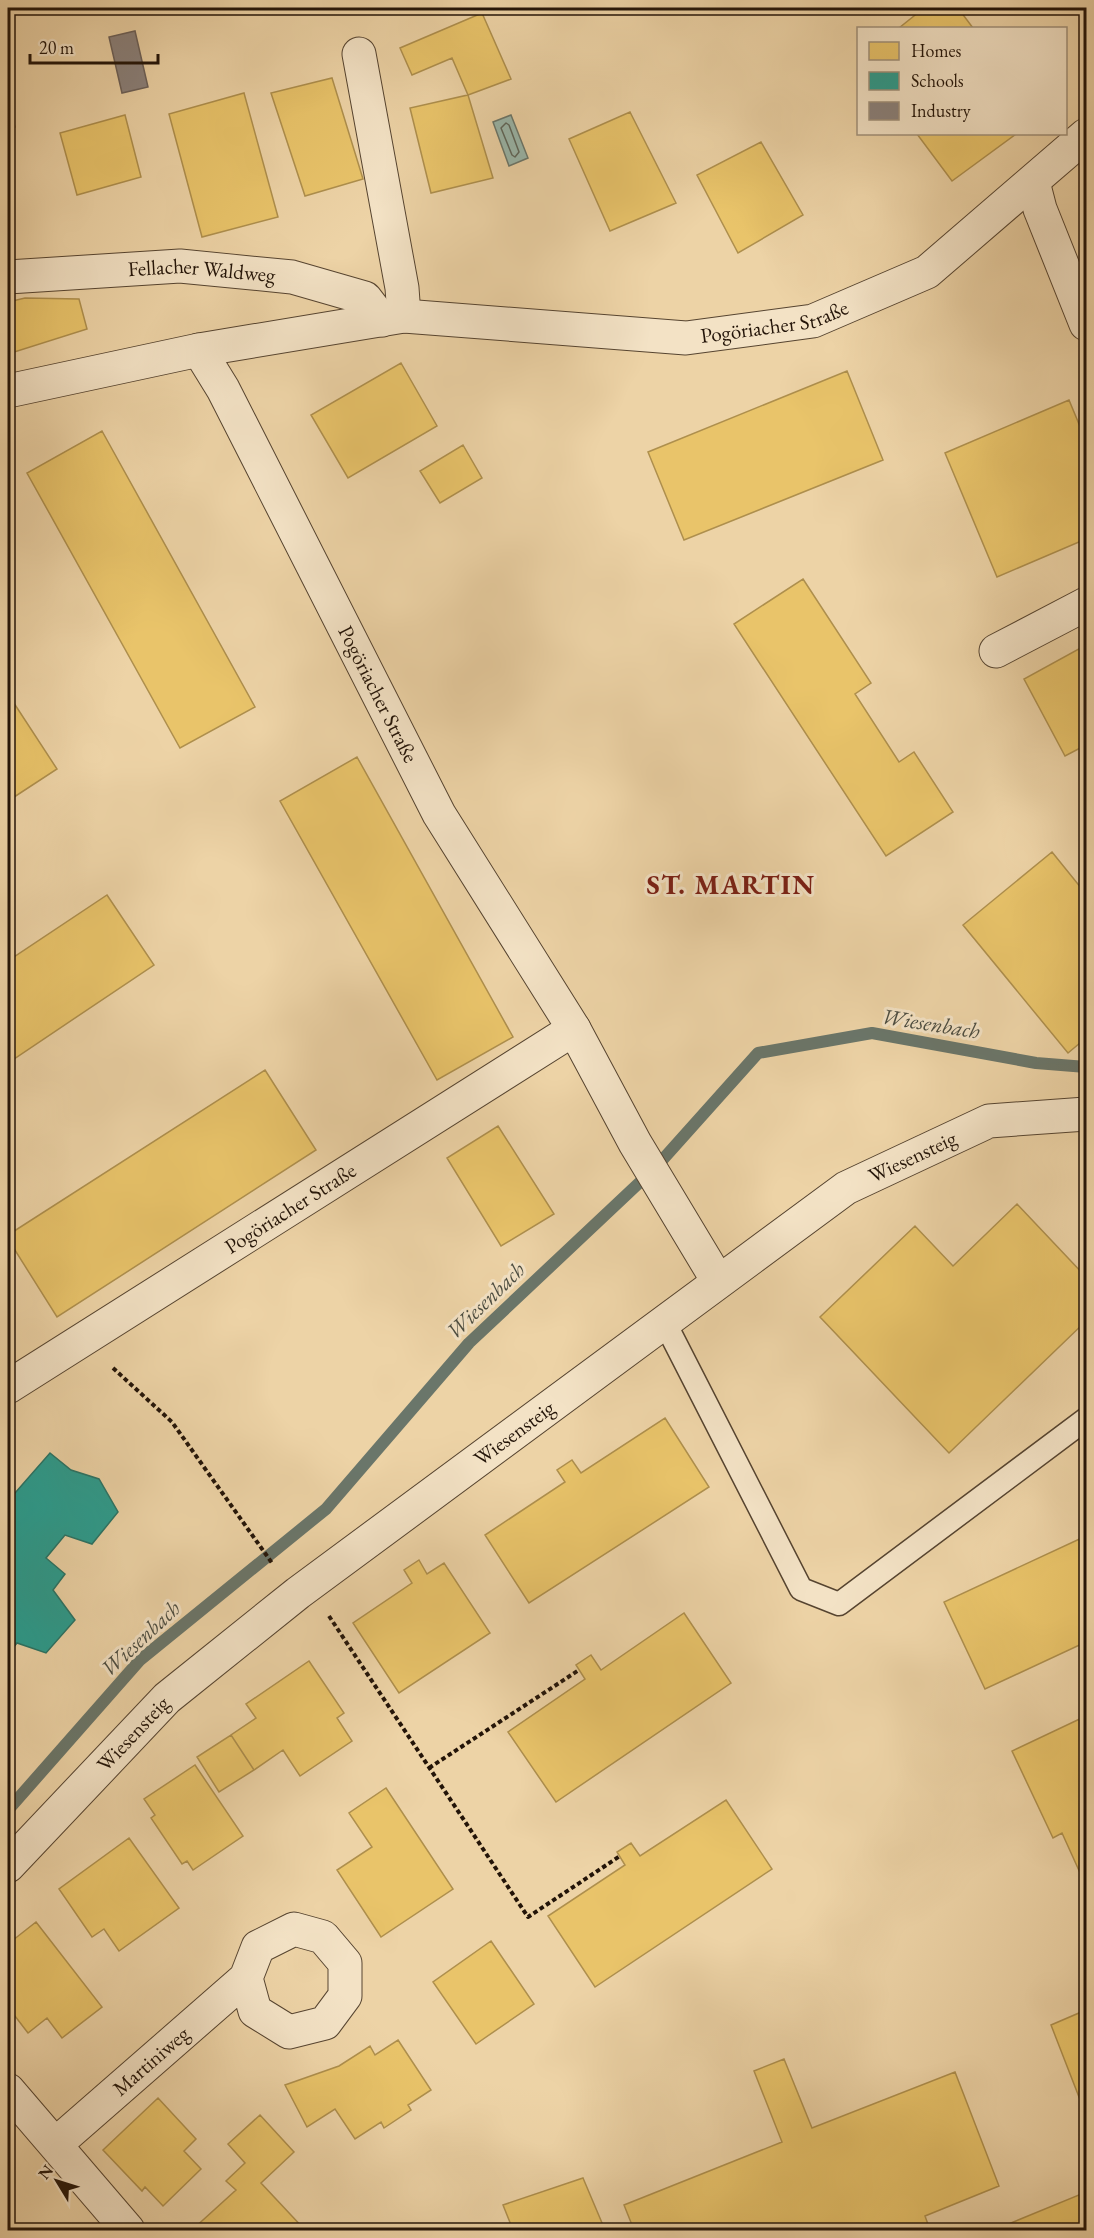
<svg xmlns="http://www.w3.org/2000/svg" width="1094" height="2238" font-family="'EB Garamond',serif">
  <rect width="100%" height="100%" fill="#edd3a6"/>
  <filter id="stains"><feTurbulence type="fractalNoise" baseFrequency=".00333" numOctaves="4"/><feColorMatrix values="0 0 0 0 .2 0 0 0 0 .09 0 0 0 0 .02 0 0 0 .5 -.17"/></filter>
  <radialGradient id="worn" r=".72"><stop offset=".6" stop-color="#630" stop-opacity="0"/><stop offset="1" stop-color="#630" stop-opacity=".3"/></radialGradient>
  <!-- water -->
  <path fill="#99b7ab" stroke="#6a766a" stroke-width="1.5" d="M511 115 528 158 509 166 493 122Z"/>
  <!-- homes -->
  <path fill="#e9c46a" stroke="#ae8f4d" stroke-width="1.5" d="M924 8H958L973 28H899Z
    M482 13 511 79 468 95 452 58 412 75 400 48Z
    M332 78 363 179 305 196 271 93Z
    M244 93 278 217 202 237 169 114Z
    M468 95 493 178 431 193 410 108Z
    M8 100 15 127 8 129Z
    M630 112 676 203 610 231 569 139Z
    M125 115 141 177 77 195 60 133Z
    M917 134H1016L952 181Z
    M761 142 803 215 738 253 697 175Z
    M1086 251V267L1080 254Z
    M25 298 79 299 87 329 8 354V302Z
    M401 363 437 426 348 478 311 415Z
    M847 371 883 460 684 540 648 452Z
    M1069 400 1086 441V539L997 577 945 453Z
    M102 431 255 707 180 748 27 473Z
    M463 445 482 478 440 503 420 471Z
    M803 579 871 683 855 694 899 762 914 752 953 812 886 856 734 624Z
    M1086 645V745L1065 756 1024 679Z
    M8 694 57 769 8 801Z
    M357 757 513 1037 437 1080 280 801Z
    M1052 852 1086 894V1038L1068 1053 963 925Z
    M107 895 154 965 8 1063V961Z
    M265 1070 316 1150 57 1317 8 1239V1235Z
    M498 1126 554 1214 501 1246 447 1158Z
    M1017 1204 1086 1277V1321L949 1453 820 1317 915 1226 953 1266Z
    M665 1418 709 1487 529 1603 485 1535 565 1482 557 1470 572 1460 581 1473Z
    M1086 1536V1642L985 1689 944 1602Z
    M419 1560 427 1574 444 1563 490 1633 399 1693 353 1623 412 1583 404 1570Z
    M684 1613 731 1683 556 1802 508 1732 585 1679 576 1665 591 1655 601 1670Z
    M309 1661 344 1713 337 1718 352 1741 300 1776 283 1750 254 1770 231 1735 256 1718 246 1704Z
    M1086 1716V1886L1062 1833 1053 1838 1012 1751Z
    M231 1735 254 1770 219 1792 197 1757Z
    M195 1765 243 1836 193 1870 187 1861 182 1864 151 1818 155 1815 144 1799Z
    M386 1788 453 1889 381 1937 337 1870 372 1847 349 1813Z
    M726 1800 772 1869 595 1987 548 1916 625 1865 617 1852 631 1843 640 1856Z
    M129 1838 179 1908 119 1951 104 1929 92 1937 59 1889Z
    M36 1922 102 2007 62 2038 47 2018 28 2033 8 2007V1944Z
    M491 1941 534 2004 476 2044 433 1982Z
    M1086 2010V2115L1051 2025Z
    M398 2040 431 2090 408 2105 411 2110 384 2128 381 2122 355 2139 335 2109 307 2127 285 2085 339 2066 370 2046 375 2055Z
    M784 2059 812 2128 955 2072 999 2186 925 2216 930 2230H634L624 2205 782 2142 754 2071Z
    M158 2098 196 2139 184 2151 201 2169 163 2206 145 2187 142 2191 103 2150Z
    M260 2115 294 2152 261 2183 305 2230H192L236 2190 226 2181 245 2163 228 2144Z
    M583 2178 605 2230H513L503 2205Z
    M1086 2192V2230H994Z"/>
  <!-- schools -->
  <path fill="#2a9d8f" stroke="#287466" stroke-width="1.5" d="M50 1453 71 1470 99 1479 118 1512 92 1544 65 1535 46 1558 65 1574 53 1590 75 1620 46 1653 17 1643 8 1654V1501Z"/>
  <!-- industry -->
  <path fill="#8a817c" stroke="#6b6059" stroke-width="1.5" d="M135 31 148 87 122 93 109 37Z"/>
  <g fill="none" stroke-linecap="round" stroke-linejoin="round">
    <!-- shore -->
    <path stroke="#5e665a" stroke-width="1.5" d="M506 123 509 125 519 152 515 157 512 155 501 128Z"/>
    <!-- stream -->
    <path stroke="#6a766a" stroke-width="12" d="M8 1810 140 1660 326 1509 469 1343 656 1167 758 1053 872 1033 1036 1063 1086 1067"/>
    <defs>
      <path id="lane" d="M665 1323 801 1589 839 1604 1086 1419"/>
      <g id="street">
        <path d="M359 54 402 288 404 316"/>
        <path d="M1033 182 1040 209 1086 324"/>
        <path id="s1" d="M8 277 180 266 292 277 365 298 382 320"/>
        <path id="s2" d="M199 350 223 389 439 814 574 1029 635 1143 718 1281"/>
        <path id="s3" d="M8 391 199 350 404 316 686 338 813 321 927 272 1086 135"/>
        <path d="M996 651 1086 604"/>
        <path id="s4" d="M8 1387 574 1029"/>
        <path id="s5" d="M8 1866 167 1698 298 1593 846 1188 989 1121 1086 1114"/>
        <path d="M8 2090 128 2230"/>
        <path id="s6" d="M56 2144 246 1978 258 1947 294 1929 323 1937 345 1963V1996L325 2023 289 2032 255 2011 246 1978"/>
      </g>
    </defs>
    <!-- lane casing -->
    <use href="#lane" stroke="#564430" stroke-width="25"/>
    <!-- street casing -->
    <use href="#street" stroke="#564430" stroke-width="35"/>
    <!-- path -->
    <path stroke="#231408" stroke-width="4" stroke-dasharray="4.5 3" stroke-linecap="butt" d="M113 1368 172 1422 272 1563
      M329 1616 528 1917 620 1856
      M429 1768 579 1670"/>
    <!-- lane -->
    <use href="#lane" stroke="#f3e2c5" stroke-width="22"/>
    <!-- street -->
    <use href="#street" stroke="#f3e2c5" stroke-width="33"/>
  </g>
  <g text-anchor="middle" stroke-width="6" stroke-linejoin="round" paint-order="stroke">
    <!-- street labels -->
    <g font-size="21" fill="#231408" stroke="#f3e2c5">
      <text dy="7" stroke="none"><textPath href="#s1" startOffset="194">Fellacher Waldweg</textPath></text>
      <text dy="7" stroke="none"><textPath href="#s3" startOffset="776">Pogöriacher Straße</textPath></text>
      <text dy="7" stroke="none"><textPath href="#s2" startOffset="388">Pogöriacher Straße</textPath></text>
      <text dy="7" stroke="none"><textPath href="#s5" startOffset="1154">Wiesensteig</textPath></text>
      <text dy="7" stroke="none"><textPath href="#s4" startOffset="334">Pogöriacher Straße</textPath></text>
      <text dy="7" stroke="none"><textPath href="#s5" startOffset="668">Wiesensteig</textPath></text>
      <text dy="7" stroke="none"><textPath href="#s5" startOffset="182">Wiesensteig</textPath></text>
      <text dy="7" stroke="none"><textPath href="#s6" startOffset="126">Martiniweg</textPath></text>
    </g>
    <!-- water labels -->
    <g font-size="22" font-style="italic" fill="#4c4d41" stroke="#f3e2c5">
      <text transform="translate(931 1023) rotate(9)" y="8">Wiesenbach</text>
      <text transform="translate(485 1300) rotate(-44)" y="8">Wiesenbach</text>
      <text transform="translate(140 1638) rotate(-43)" y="8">Wiesenbach</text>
    </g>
    <!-- district labels -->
    <g font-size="27" font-weight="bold" letter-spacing="1.5" fill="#7a1f14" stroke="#f3e2c5">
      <text x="731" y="894">ST. MARTIN</text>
    </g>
  </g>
  <!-- margin -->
  <rect width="1094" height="2238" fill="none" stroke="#edd3a6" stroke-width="30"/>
  <rect x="9" y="9" width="1076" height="2220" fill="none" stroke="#231408" stroke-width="3"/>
  <rect x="15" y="15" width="1064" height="2208" fill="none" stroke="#231408" stroke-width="1.5"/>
  <!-- legend -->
  <rect x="857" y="27" width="210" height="108" fill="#f3e2c5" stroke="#a09079" stroke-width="1.5"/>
  <rect x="869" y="42" width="30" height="18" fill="#e9c46a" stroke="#a09079" stroke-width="1.5"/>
  <text x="911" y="57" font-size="18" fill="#231408">Homes</text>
  <rect x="869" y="72" width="30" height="18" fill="#2a9d8f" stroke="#a09079" stroke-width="1.5"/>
  <text x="911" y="87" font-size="18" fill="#231408">Schools</text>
  <rect x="869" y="102" width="30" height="18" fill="#8a817c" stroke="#a09079" stroke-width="1.5"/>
  <text x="911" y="117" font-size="18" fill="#231408">Industry</text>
  <!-- north arrow -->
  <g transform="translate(57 2181) rotate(308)" stroke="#f3e2c5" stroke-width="4.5" paint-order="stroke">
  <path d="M0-4.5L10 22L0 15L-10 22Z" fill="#231408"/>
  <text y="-9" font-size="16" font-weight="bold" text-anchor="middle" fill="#231408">N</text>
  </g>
  <!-- scale -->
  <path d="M30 54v9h128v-9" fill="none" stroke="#231408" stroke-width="3"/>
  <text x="39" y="54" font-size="18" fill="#231408" stroke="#f3e2c5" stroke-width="4.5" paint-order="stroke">20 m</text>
  <rect width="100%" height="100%" filter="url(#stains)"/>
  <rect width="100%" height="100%" fill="url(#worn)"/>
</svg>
